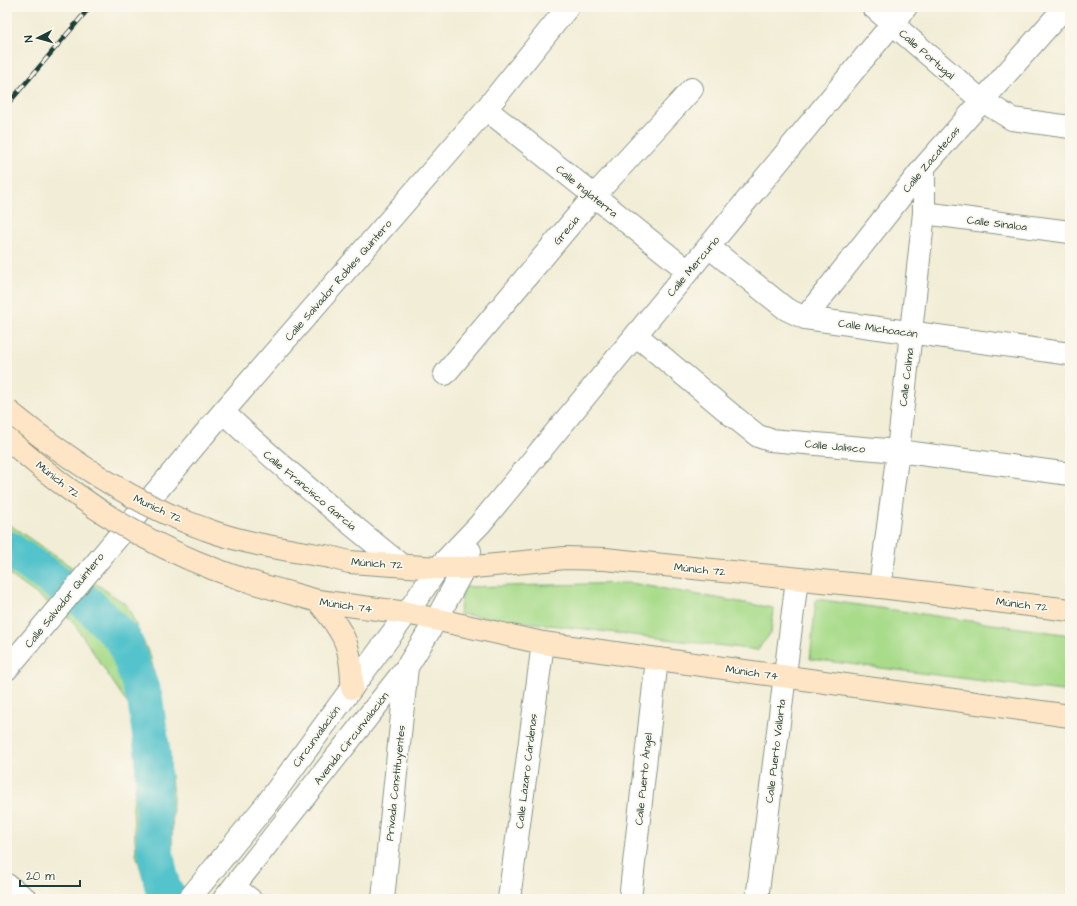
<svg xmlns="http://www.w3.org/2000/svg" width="1077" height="906" font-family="'Architects Daughter',sans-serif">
  <rect width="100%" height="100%" fill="#fbf7ec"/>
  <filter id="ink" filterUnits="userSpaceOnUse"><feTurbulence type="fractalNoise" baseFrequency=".025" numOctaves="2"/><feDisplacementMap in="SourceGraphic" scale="8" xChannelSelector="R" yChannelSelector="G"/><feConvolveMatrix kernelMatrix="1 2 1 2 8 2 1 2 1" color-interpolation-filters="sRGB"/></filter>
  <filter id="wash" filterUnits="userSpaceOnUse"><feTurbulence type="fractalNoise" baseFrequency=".012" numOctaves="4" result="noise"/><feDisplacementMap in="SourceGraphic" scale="16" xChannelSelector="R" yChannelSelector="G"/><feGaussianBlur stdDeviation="0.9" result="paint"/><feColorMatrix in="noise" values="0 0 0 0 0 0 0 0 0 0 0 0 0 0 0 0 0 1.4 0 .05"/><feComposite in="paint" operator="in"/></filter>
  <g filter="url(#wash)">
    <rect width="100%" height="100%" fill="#f2edd6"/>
    <!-- green -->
    <path fill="#a8db8a" stroke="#648c5f" d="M7 523 127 605 151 658 166 730 173 796 172 850 178 883 200 899H151L149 897 136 854 133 808 139 753 131 709 71 619 7 573Z
      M631 583 773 608 771 633 757 650 459 614 464 587Z
      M816 599 1070 635V692L810 659Z"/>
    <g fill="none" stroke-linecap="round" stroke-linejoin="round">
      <!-- river -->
      <path stroke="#55c3cb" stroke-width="36" d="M7 548 87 603 124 640 145 699 153 756 154 844 163 890 171 899"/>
    </g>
  </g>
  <g filter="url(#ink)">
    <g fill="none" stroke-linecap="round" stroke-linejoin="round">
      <defs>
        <path id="minor" d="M873 7 981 100 1012 119 1070 127
          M486 109 688 271
          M924 213 1070 232
          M709 247 786 309 805 318 1070 354
          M805 318 924 167 1065 7
          M636 335 733 416 758 436 770 440 898 451 1070 474
          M445 374 594 196 692 89
          M223 412C280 466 339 515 400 564
          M880 587 898 451 924 213V167
          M7 669 223 412 486 109 568 7
          M7 885 26 899
          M383 899 407 667
          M509 899 543 643
          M630 899 657 659
          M757 899 797 579"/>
        <path id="tertiary" d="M234 887 250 899
          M189 899 265 806 407 613 438 568 480 524 906 7
          M224 899 407 667 436 620 464 568 470 551"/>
        <path id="secondary" d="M330 557 349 562 438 568H464L565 558 605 559 880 587 1070 610
          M286 592 318 601 407 613 543 643 1070 716
          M318 601C344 633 352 645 352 688"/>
      </defs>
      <!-- minor casing -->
      <use href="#minor" stroke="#889585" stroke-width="24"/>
      <!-- tertiary casing -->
      <use href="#tertiary" stroke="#889585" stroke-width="24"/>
      <!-- secondary casing -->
      <use href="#secondary" stroke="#889585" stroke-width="24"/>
      <!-- minor -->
      <use href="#minor" stroke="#fff" stroke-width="22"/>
      <!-- tertiary -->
      <use href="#tertiary" stroke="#fff" stroke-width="22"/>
      <!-- secondary -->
      <use href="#secondary" stroke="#fde5c5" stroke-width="22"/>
      <defs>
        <path id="rail" d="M7 105 90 7"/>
      </defs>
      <!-- rail casing -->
      <use href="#rail" stroke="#1f3d34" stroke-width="4.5"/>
      <!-- rail -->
      <use href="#rail" stroke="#fbf7ec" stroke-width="3" stroke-dasharray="9" stroke-linecap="butt"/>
      <defs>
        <path id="secondary-bridge" d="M7 410C66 458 133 504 205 529 245 544 288 550 330 557
          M7 439C29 457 50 476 73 492 138 540 209 572 286 592"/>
      </defs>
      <!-- secondary-bridge casing -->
      <use href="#secondary-bridge" stroke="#889585" stroke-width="24" stroke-linecap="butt"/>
      <!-- secondary-bridge -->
      <use href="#secondary-bridge" stroke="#fde5c5" stroke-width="22"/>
    </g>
  </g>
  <g text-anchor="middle" stroke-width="3.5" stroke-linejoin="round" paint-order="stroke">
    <!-- street labels -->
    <g font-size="11" fill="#1f3d34" stroke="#fbf7ec">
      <text transform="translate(927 54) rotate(41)" y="4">Calle Portugal</text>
      <text transform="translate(931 159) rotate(-50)" y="4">Calle Zacatecas</text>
      <text transform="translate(587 191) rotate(39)" y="4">Calle Inglaterra</text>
      <text transform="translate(997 223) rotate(7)" y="4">Calle Sinaloa</text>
      <text transform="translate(566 230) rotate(-50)" y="4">Grecia</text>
      <text transform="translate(693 266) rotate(-50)" y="4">Calle Mercurio</text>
      <text transform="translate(338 280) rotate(-49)" y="4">Calle Salvador Robles Quintero</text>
      <text transform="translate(878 328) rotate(8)" y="4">Calle Michoacán</text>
      <text transform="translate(906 377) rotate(-83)" y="4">Calle Colima</text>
      <text transform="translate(835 446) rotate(5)" y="4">Calle Jalisco</text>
      <text transform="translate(58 479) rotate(38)" y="4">Múnich 72</text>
      <text transform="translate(310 490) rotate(40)" y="4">Calle Francisco García</text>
      <text transform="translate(158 508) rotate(25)" y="4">Munich 72</text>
      <text transform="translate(377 563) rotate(4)" y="4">Múnich 72</text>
      <text transform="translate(700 569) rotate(6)" y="4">Múnich 72</text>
      <text transform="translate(64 600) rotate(-51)" y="4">Calle Salvador Quintero</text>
      <text transform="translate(1022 604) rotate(7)" y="4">Múnich 72</text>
      <text transform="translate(346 605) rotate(8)" y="4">Múnich 74</text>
      <text transform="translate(752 672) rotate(8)" y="4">Múnich 74</text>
      <text transform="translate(316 736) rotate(-54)" y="4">Circunvalación</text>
      <text transform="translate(351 738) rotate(-52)" y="4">Avenida Circunvalación</text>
      <text transform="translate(775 751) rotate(-83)" y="4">Calle Puerto Vallarta</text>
      <text transform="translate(526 771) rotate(-83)" y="4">Calle Lázaro Cárdenas</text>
      <text transform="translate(643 779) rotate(-84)" y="4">Calle Puerto Ángel</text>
      <text transform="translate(395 783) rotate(-84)" y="4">Privada Constituyentes</text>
    </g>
  </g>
  <!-- margin -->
  <rect width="1077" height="906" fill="none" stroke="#fbf7ec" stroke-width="24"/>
  <!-- north arrow -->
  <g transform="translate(38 38) rotate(264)" stroke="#fbf7ec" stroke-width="3" paint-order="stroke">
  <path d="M0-3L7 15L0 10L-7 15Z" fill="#1f3d34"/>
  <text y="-6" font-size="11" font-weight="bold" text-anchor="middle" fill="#1f3d34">N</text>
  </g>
  <!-- scale -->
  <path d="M20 880v6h60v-6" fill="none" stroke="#1f3d34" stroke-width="2"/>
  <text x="26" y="880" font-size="12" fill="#1f3d34" stroke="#fbf7ec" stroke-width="3" paint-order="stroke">20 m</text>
</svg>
